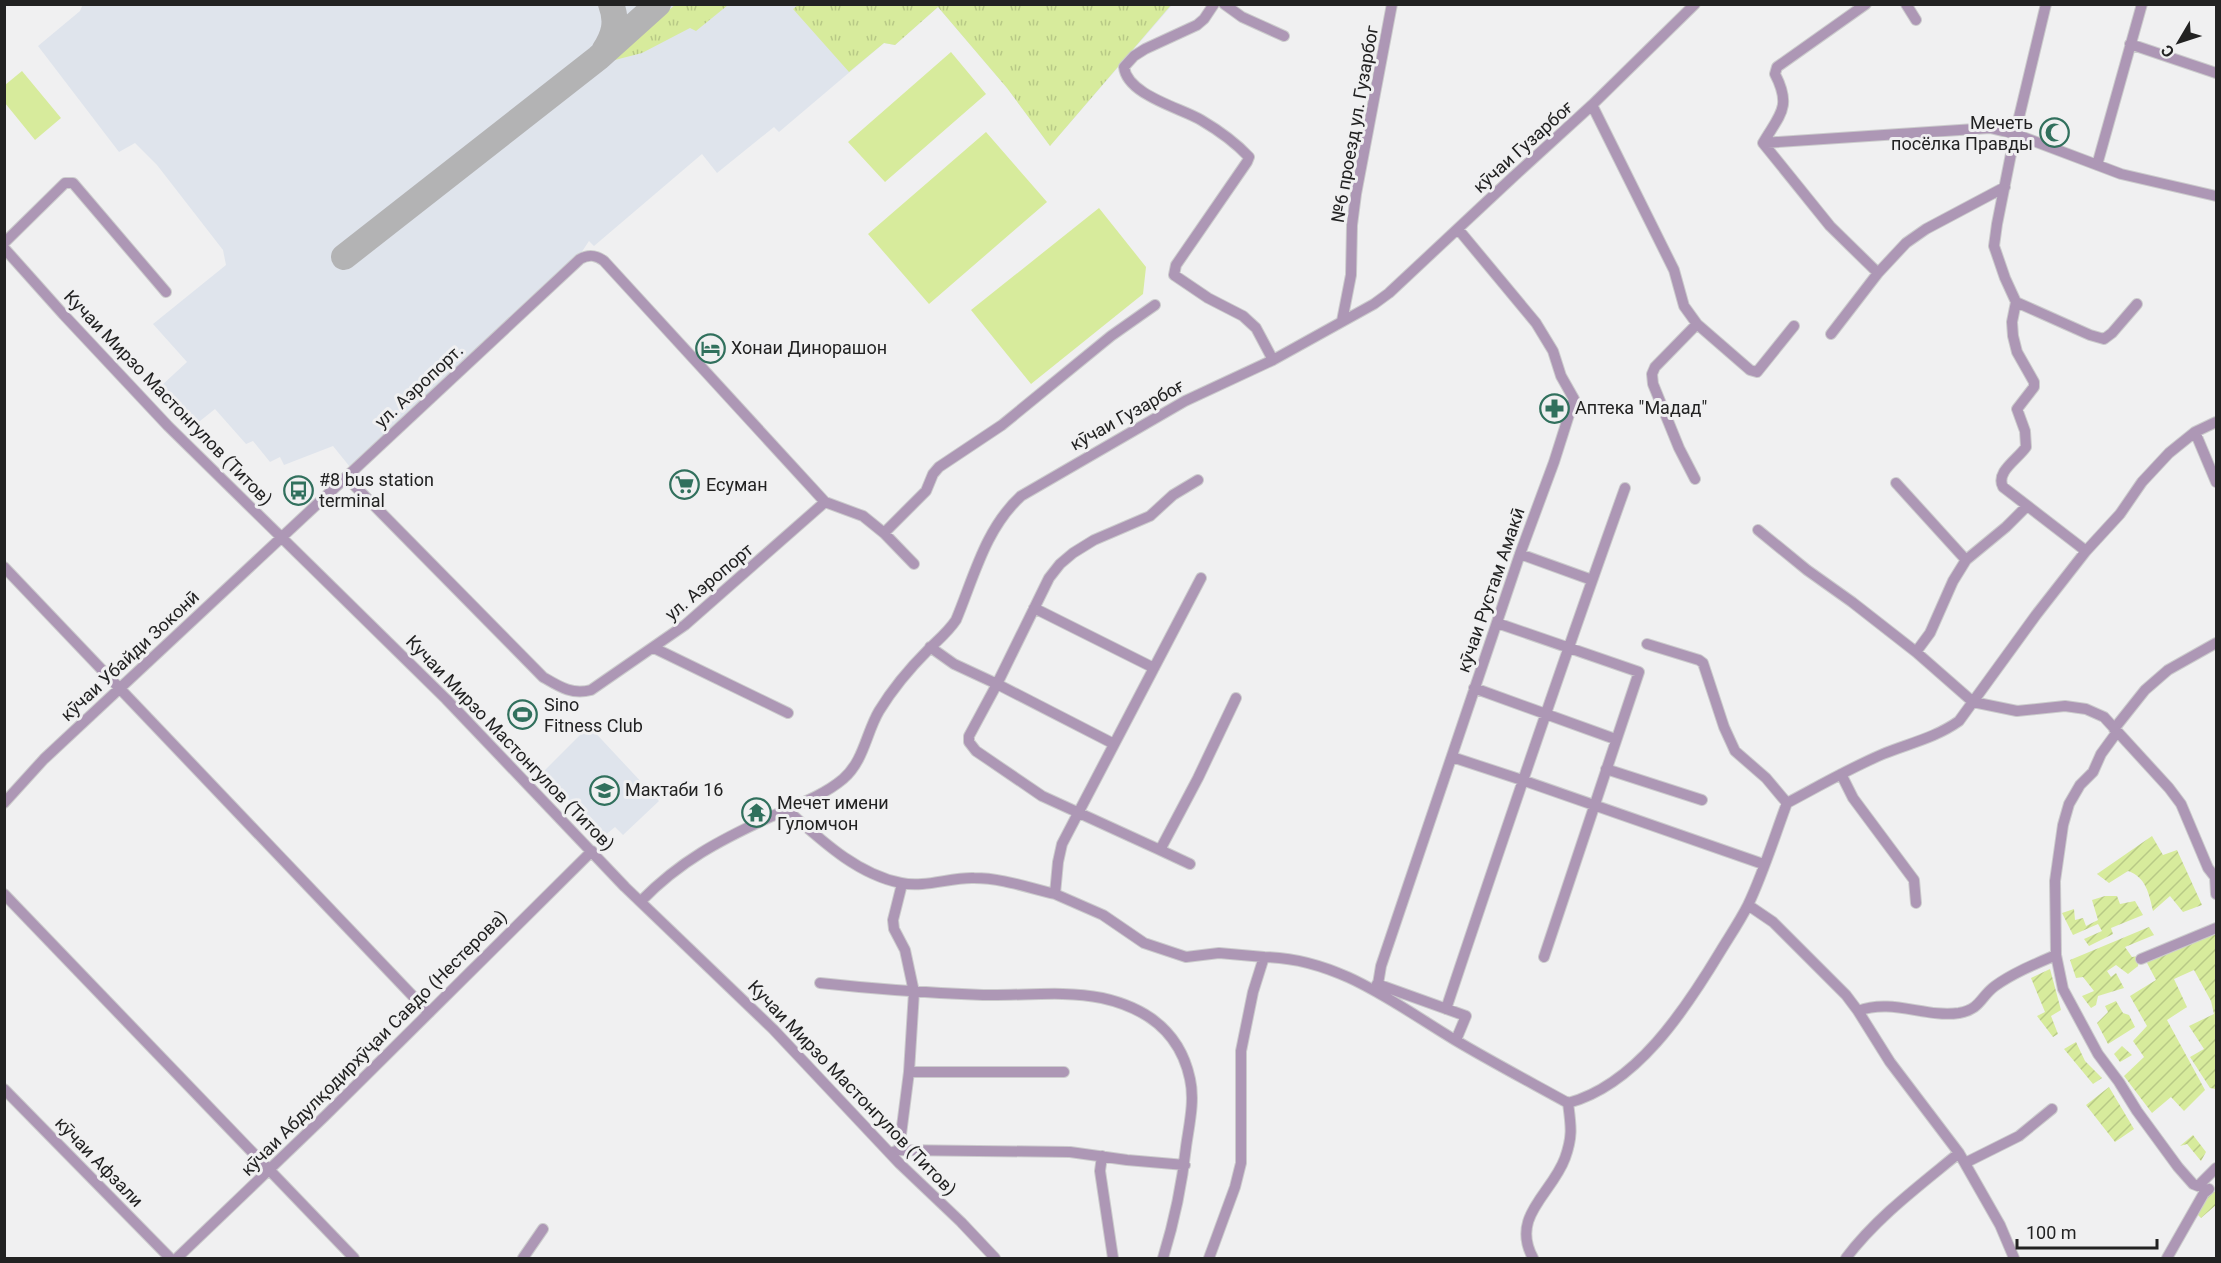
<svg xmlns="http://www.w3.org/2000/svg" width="2221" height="1263" font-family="Roboto,sans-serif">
  <defs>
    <pattern id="grass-tufts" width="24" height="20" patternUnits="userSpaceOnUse" patternTransform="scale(1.5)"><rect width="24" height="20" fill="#d7eb9c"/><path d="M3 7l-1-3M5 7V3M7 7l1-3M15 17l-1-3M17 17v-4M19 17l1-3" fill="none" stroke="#b8c986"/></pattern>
    <pattern id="garden-furrows" width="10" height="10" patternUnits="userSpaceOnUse" patternTransform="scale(1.5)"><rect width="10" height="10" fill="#d7eb9c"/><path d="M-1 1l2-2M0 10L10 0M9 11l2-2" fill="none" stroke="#b8c986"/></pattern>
  </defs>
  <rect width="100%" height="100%" fill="#f0f0f1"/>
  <!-- built -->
  <path fill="#dfe4ec" d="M83 4 1172 5 1050 146 1007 88 938 7 895 45 884 43 779 132 774 127 717 173 702 154 594 246 589 241 581 253 350 467 333 446 284 465 280 457 270 462 253 441 246 444 215 409 195 425 161 386 187 362 153 324 226 265 223 250 157 165 135 143 119 152 38 46 80 11Z
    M589 726 659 801 623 835 615 827 602 838 543 772Z"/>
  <!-- grass -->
  <path fill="url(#grass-tufts)" d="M676 4 728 5 696 31 690 28 642 53 611 61Z
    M799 4 1171 5 1050 146 1007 88 938 7 895 45 884 43 849 72 793 9Z"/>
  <!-- garden -->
  <path fill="url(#garden-furrows)" d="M2152 836 2163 855 2177 850 2202 905 2183 912 2170 896 2153 911C2149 894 2146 877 2128 871L2109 883 2097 874Z
    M2105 896H2117L2120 904 2135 901 2143 915 2111 928 2113 934 2089 946 2084 939 2102 931 2098 924 2073 935 2062 913 2074 909 2075 920 2083 918 2086 926 2098 920 2092 900Z
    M2149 927 2154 935 2125 947 2132 957 2139 956 2138 966 2128 974 2116 965 2107 971 2111 977 2116 973 2124 988 2098 996 2096 1005 2091 1008 2082 996 2094 991 2083 977 2076 978 2070 960Z
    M2216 931V1089L2210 1088 2190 1057 2204 1049 2189 1026 2214 1014 2211 1001 2194 970 2174 979 2187 1007 2167 1020 2205 1090 2184 1111 2171 1097 2152 1113 2124 1076 2144 1057 2133 1041 2147 1026 2130 996 2156 980 2146 961Z
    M2050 969 2061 1010 2051 1016 2058 1034 2053 1037 2037 1016 2045 1012 2031 978Z
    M2116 1001 2123 1013 2129 1015 2135 1027 2108 1044 2097 1023 2108 1012 2105 1006Z
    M2076 1042 2085 1061 2102 1078 2093 1084 2064 1049Z
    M2122 1046 2132 1055 2120 1062 2114 1054Z
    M2109 1087 2134 1129 2115 1142 2086 1105Z
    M2193 1135 2206 1152 2201 1161 2187 1144 2180 1146Z
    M2206 1185 2216 1193V1205L2201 1218 2196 1213Z"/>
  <!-- pitch -->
  <path fill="#d7eb9c" d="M951 52 986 94 885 182 848 142Z
    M22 71 61 118 35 140 5 103V85Z
    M986 132 1047 202 929 304 868 234Z
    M1099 208 1146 267 1143 294 1031 384 971 310Z"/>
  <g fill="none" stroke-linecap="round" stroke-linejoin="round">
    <!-- taxiway -->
    <path stroke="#b3b3b4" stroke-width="26" d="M604 51C614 36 618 22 611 4
      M344 257 598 58 658 4"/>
    <defs>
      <path id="minor" d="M1214 4 1204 19 1197 25 1145 49 1134 56 1124 67C1127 95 1181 108 1201 120 1218 130 1236 143 1249 157L1247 162 1176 265 1174 275 1208 298 1243 316 1256 328 1273 360
        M1224 4 1242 17 1284 36
        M1906 4 1916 20
        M2046 4 2015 134 1997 224 1994 246 2005 278 2016 302 2012 322 2013 336 2017 352 2034 382V387L2017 409 2025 431 2026 447C2018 459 1995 472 2003 487L2086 551
        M2130 44 2216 73
        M1592 105 1674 270 1684 306 1697 324 1750 370 1757 372 1794 326
        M1763 143 1990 128 2015 134 2121 174 2216 196
        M1763 143 1830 226 1878 273 1906 243 1926 229 2005 187
        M1763 143C1780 114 1792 107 1775 74L1777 67 1866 4
        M2097 165 2142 4
        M4 243 65 183H73L166 292
        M4 248 63 314 168 426 446 699 625 887 773 1029 900 1164 961 1222 995 1258
        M2016 302 2090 335 2104 339 2112 333 2137 304
        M1342 321 1351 275 1352 225 1356 194 1392 4
        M1831 334 1878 273
        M2195 432 2216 482
        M346 477 543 677C560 687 572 695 591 690L685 625 825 502
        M1695 479 1679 448 1653 384 1652 374 1655 367 1697 324
        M1198 480 1173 495 1150 516 1094 540 1073 553 1060 564 1049 578 997 684 969 736V742L976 751 1042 796 1160 850 1198 778 1236 698
        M1896 483 1966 560
        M825 502 863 516 884 533 926 491 933 474 939 467 1002 425 1111 336 1155 305
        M1758 530 1807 570 1852 602 1916 652 1973 702 2017 711 2065 706 2086 709 2104 717 2169 788 2181 804 2208 868 2215 877 2216 894
        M884 533 914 564
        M1520 554 1592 580
        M4 567 429 1013
        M1201 578 1062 844 1058 862 1055 894 1103 915 1144 943 1186 957 1219 953 1264 957
        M1034 608 1154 668
        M1497 623 1639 672 1544 957
        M1647 644 1699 660 1703 663 1724 727 1735 751 1766 778 1787 803
        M930 647 954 664 997 684 1114 744
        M654 648 788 713
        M1916 652 1930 633 1953 581 1966 560 2006 527 2027 506
        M1474 688 1615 739
        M2114 729 2145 690 2168 670 2216 643
        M2117 732 2101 754 2093 772 2080 785 2069 804 2063 825 2055 881 2056 955 2063 989 2098 1054 2119 1082 2137 1111 2178 1167 2193 1184 2198 1186 2216 1168
        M1452 757 1522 780 1763 864
        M1606 769 1702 800
        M1841 774 1853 798 1914 880 1916 903
        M4 803 44 759 580 259C589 254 596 255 604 261L825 502
        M786 809C820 839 856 874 901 883 925 888 951 877 974 878 1002 878 1029 888 1055 894
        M1160 850 1190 864
        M4 894 354 1258
        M641 901C680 861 720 840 770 817 794 806 823 796 843 779 864 761 866 733 879 711 893 688 910 668 928 650 938 640 948 632 956 620 974 577 985 529 1021 496L1185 401 1273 360 1374 304 1389 293 1512 178 1592 105 1695 4
        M1748 905 1773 922 1846 995 1858 1011 1890 1062 1959 1153 2000 1225 2014 1258
        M2141 959 2216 928
        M820 983C874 989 929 993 983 995 1023 996 1063 990 1102 998 1147 1008 1180 1032 1190 1079 1195 1101 1189 1125 1186 1147 1182 1185 1174 1222 1163 1258
        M1377 984 1466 1016 1456 1040
        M1377 990 1381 966 1520 554 1554 462 1574 399 1561 376 1553 351 1536 323 1458 229
        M1446 1009C1504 835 1563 661 1625 488
        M1858 1011C1892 998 1925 1018 1959 1013 1981 1009 1980 997 1995 986 2013 973 2035 964 2056 955
        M909 1072H1064
        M4 1089 170 1258
        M1568 1103C1636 1085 1685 1010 1720 952 1729 937 1740 921 1748 905 1763 874 1775 835 1787 803 1819 786 1850 768 1883 754 1910 743 1935 738 1959 721L2036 615 2086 551 2120 514 2142 482 2169 453 2195 432 2216 422
        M899 1150 909 1072 914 992 905 950 894 929 893 920 902 884
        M890 1153 899 1150 1070 1152 1127 1160 1185 1165
        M1102 1156 1100 1171 1113 1258
        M1965 1163 2019 1136 2052 1109
        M177 1258 325 1116 592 851
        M523 1258 543 1229
        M1209 1258 1235 1187 1241 1163V1051L1253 992 1264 957C1338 958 1395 1004 1455 1040 1492 1062 1530 1082 1568 1103
        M1533 1258C1510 1216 1552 1194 1565 1158 1573 1136 1571 1126 1568 1103
        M1846 1258C1877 1217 1919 1186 1959 1153
        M2167 1258 2204 1193 2209 1189"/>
    </defs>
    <!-- minor casing -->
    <use href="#minor" stroke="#cbcbcc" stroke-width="12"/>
    <!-- minor -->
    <use href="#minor" stroke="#ad97b5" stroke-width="10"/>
  </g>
  <!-- icons -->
  <defs>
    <symbol id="mosque-ring" viewBox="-11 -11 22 22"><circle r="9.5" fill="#f0f0f1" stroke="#31705d" stroke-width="1.5"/><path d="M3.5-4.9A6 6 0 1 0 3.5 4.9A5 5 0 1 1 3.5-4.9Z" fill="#31705d"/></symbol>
    <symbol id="hotel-ring" viewBox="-11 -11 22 22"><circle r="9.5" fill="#f0f0f1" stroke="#31705d" stroke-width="1.5"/><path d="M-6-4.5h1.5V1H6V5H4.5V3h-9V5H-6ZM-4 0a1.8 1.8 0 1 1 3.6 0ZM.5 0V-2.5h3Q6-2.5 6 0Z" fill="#31705d"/></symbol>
    <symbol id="pharmacy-ring" viewBox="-11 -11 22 22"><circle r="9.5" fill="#f0f0f1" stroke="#31705d" stroke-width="1.5"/><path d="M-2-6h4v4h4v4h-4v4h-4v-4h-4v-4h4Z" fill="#31705d"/></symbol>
    <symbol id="supermarket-ring" viewBox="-11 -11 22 22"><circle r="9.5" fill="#f0f0f1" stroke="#31705d" stroke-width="1.5"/><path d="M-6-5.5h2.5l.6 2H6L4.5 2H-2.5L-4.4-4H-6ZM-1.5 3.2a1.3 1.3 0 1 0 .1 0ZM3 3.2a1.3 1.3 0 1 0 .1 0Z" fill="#31705d"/></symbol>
    <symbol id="bus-ring" viewBox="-11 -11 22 22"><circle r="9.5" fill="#f0f0f1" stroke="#31705d" stroke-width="1.5"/><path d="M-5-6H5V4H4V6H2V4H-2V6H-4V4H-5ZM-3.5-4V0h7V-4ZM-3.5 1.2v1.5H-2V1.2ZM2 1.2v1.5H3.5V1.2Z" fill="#31705d"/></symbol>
    <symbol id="stadium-ring" viewBox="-11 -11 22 22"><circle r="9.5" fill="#f0f0f1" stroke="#31705d" stroke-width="1.5"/><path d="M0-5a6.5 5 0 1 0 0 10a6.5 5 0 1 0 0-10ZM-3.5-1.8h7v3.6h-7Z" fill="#31705d"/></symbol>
    <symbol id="school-ring" viewBox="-11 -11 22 22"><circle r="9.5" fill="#f0f0f1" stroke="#31705d" stroke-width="1.5"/><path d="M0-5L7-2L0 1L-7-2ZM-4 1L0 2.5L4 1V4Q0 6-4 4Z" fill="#31705d"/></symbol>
    <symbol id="temple-ring" viewBox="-11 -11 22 22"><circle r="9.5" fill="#f0f0f1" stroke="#31705d" stroke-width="1.5"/><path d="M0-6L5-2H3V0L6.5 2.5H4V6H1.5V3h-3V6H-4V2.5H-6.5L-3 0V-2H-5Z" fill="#31705d"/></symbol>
  </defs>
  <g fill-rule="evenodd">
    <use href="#mosque-ring" x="2038" y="116" width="33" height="33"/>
    <use href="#hotel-ring" x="694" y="332" width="33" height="33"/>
    <use href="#pharmacy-ring" x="1538" y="392" width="33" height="33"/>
    <use href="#supermarket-ring" x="668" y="468" width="33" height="33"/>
    <use href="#bus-ring" x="282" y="474" width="33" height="33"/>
    <use href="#stadium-ring" x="506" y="698" width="33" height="33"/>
    <use href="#school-ring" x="588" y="774" width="33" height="33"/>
    <use href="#temple-ring" x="740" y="796" width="33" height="33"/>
  </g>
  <g text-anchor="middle" stroke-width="6" stroke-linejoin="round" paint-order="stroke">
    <!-- poi labels -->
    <g font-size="18" fill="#222" stroke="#f0f0f1" text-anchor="start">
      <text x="2033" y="129" text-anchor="end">Мечеть<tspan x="2033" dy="21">посёлка Правды</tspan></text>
      <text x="731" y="354">Хонаи Динорашон</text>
      <text x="1575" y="414">Аптека "Мадад"</text>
      <text x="319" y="486">#8 bus station<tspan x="319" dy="21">terminal</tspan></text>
      <text x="706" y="491">Есуман</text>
      <text x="544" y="711">Sino<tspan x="544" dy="21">Fitness Club</tspan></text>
      <text x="625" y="796">Мактаби 16</text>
      <text x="777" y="809">Мечет имени<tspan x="777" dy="21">Гуломчон</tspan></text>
    </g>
    <!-- street labels -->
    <g font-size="18" fill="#222" stroke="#f0f0f1">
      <text transform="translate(1355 124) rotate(-80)" y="6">№6 проезд ул. Гузарбог</text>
      <text transform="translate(1523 147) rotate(-42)" y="6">кӯчаи Гузарбоғ</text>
      <text transform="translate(419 386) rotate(-43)" y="6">ул. Аэропорт.</text>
      <text transform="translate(168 398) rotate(46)" y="6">Кучаи Мирзо Мастонгулов (Титов)</text>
      <text transform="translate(1127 415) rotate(-29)" y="6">кӯчаи Гузарбоғ</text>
      <text transform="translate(709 582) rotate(-40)" y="6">ул. Аэропорт</text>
      <text transform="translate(1491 590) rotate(-71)" y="6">кӯчаи Рустам Амакӣ</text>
      <text transform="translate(130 656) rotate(-43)" y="6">кӯчаи Убайди Зоконӣ</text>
      <text transform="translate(510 743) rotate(46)" y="6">Кучаи Мирзо Мастонгулов (Титов)</text>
      <text transform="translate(374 1043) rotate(-45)" y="6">кӯчаи Абдулқодирхӯҷаи Савдо (Нестерова)</text>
      <text transform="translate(852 1088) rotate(46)" y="6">Кучаи Мирзо Мастонгулов (Титов)</text>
      <text transform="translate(99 1162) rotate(46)" y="6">кӯчаи Афзали</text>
    </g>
  </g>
  <!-- border -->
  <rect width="2221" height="1263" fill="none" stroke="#222222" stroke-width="12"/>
  <!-- north arrow -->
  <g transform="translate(2179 42) rotate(231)" stroke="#f0f0f1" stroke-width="4.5" paint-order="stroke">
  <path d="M0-4.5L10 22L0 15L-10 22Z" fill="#222222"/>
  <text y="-9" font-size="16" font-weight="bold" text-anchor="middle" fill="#222222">С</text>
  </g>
  <!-- scale -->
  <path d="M2017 1239v9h140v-9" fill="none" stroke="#222222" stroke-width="3"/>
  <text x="2026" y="1239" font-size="18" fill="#222222" stroke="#f0f0f1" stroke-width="4.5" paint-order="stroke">100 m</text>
</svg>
